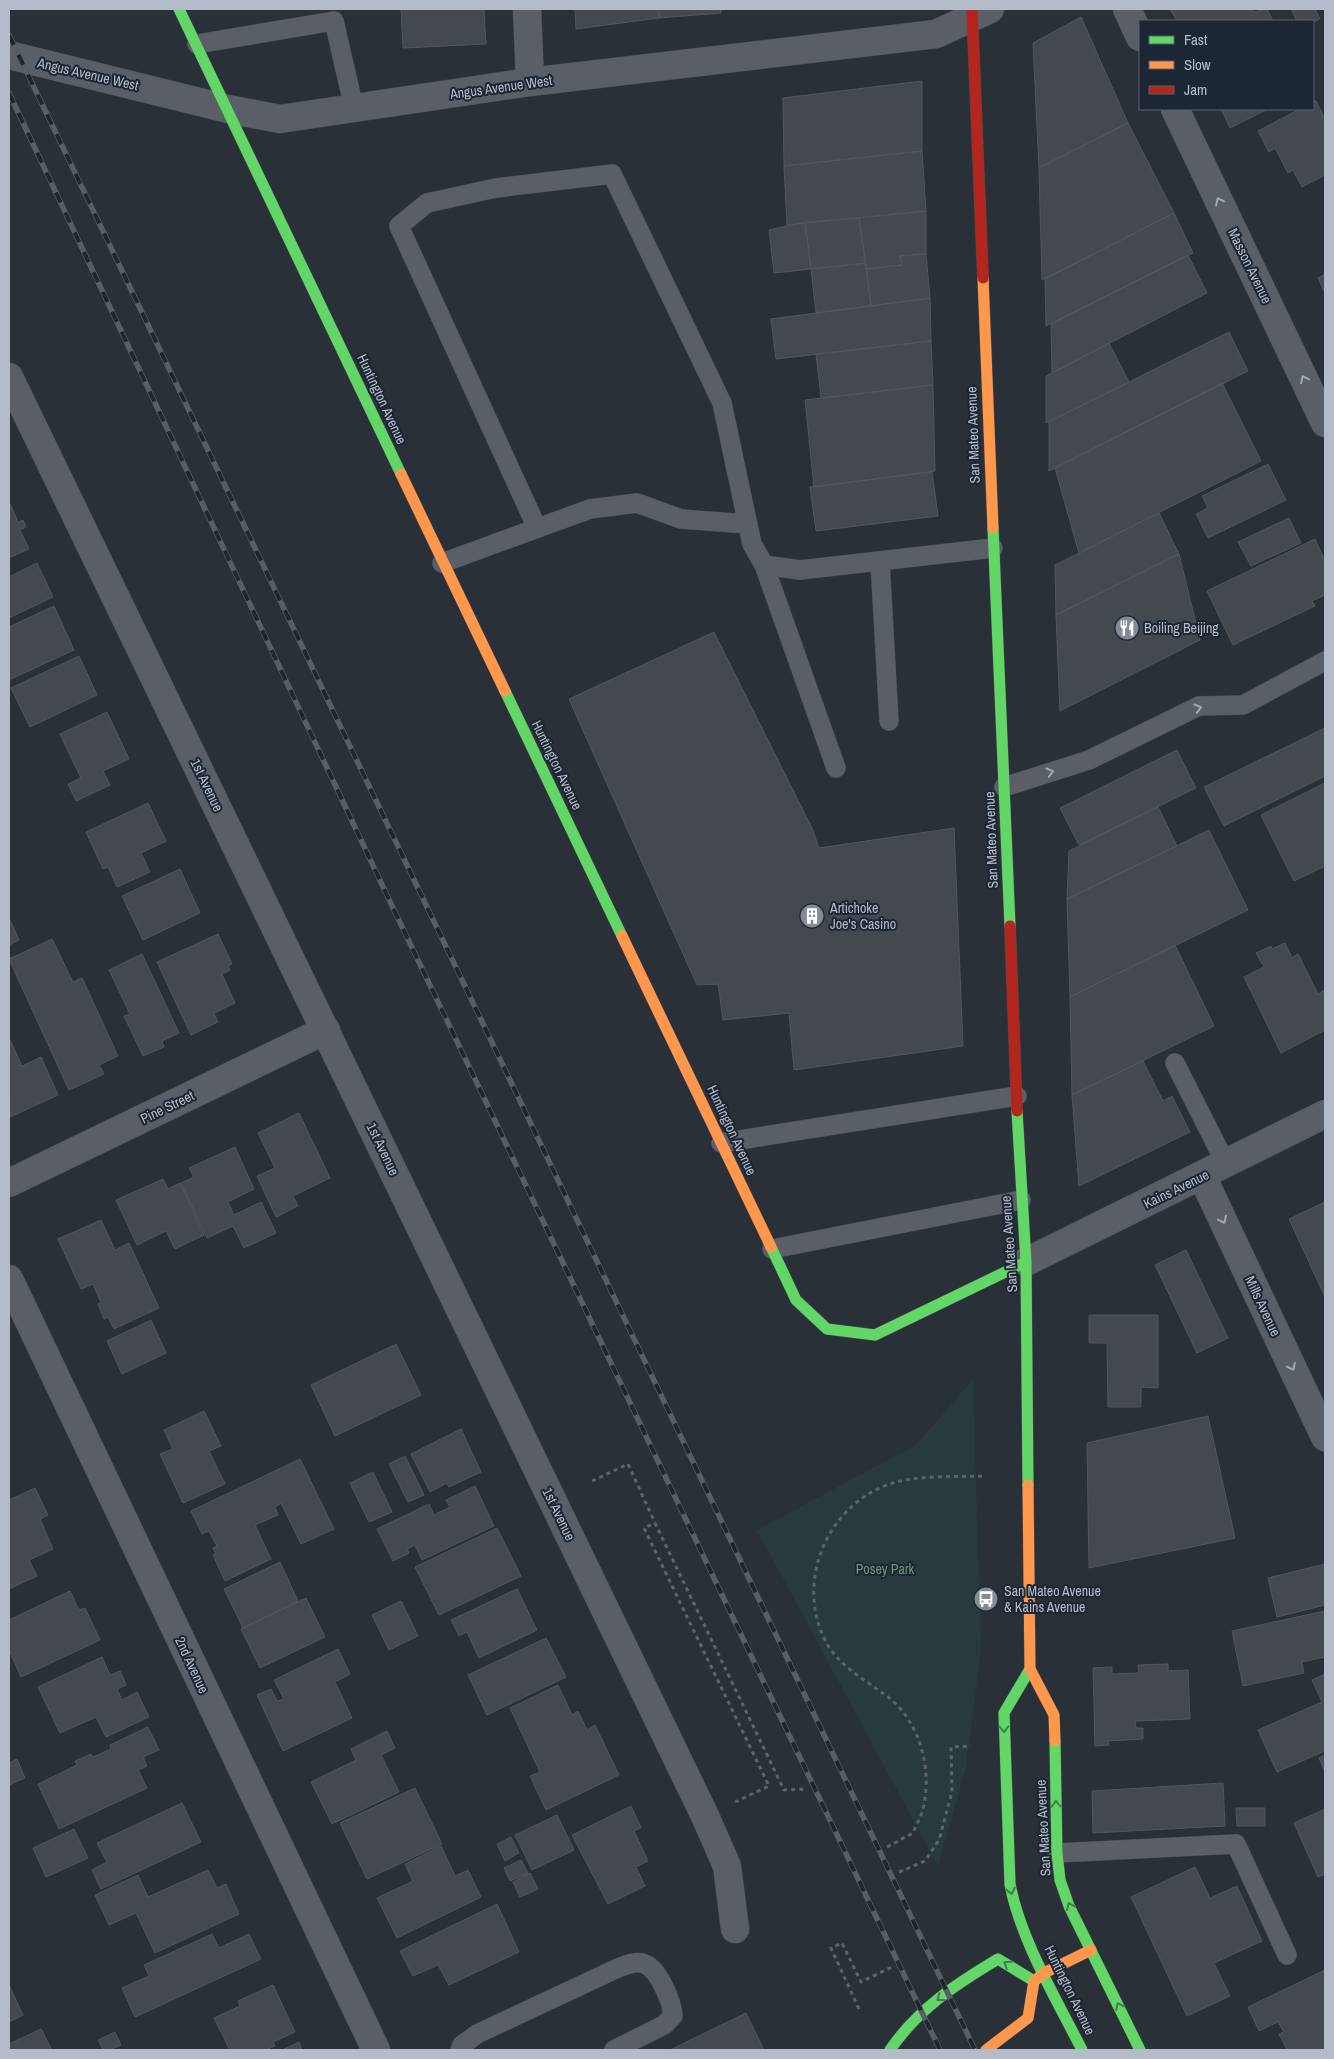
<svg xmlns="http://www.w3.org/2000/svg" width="1334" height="2059" font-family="'Archivo Narrow',sans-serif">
  <rect width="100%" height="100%" fill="#2a3038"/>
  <!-- green -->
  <path fill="#273a3e" d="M973 1379 981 1650 966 1767 938 1866 757 1530 916 1445Z"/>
  <!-- building -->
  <path fill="#444950" stroke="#52575f" d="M401 9H484L486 44 403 48Z
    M575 9H659V18L576 29Z
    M659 9H721V13L659 18Z
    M1170 9H1252L1254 12 1267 9 1273 21H1177Z
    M1291 9H1315L1320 19 1313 22 1297 21Z
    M1081 17 1128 123 1039 168 1033 43Z
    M922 81V151L784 166 783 98Z
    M1316 101 1325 119V175L1302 187 1293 170 1288 173 1275 148 1269 152 1258 131 1300 109H1313V102Z
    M1221 109H1268L1230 128Z
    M1128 123 1174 213 1042 280 1039 168Z
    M922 151 926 211 787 225 784 166Z
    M926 211V254L900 256 902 265 866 269 859 218Z
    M1174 213 1193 253 1046 326 1045 279Z
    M859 218 866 263 811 269 805 222Z
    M805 222 811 269 774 273 769 230Z
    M926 254 930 298 871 306 866 269 902 265 900 256Z
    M1188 255 1207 293 1052 373 1051 324Z
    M866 263 871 306 816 313 811 269Z
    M1325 274V293L1318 278Z
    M930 298 931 341 776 359 771 319Z
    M1229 332 1248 371 1049 471V422Z
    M931 341 933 385 821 398 816 354Z
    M1109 343 1129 382 1046 423V376Z
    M1222 383 1261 461 1079 553 1055 468Z
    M933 385 935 471 814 487 805 400Z
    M1268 464 1286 500 1208 538 1196 514 1208 508 1202 496Z
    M932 472 938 516 816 531 810 487Z
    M10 504 18 522 23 520 26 527 20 530 29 549 9 558Z
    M1159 513 1179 554 1056 615 1055 565Z
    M1289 518 1301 543 1251 566 1238 542Z
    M1315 539 1325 561V595L1312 601 1315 606 1233 645 1207 591Z
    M1179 554 1200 640 1060 711 1056 615Z
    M37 563 53 597 9 618V577Z
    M54 606 74 650 9 680V627Z
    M714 632 812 828 819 848 954 828 963 1046 794 1070 789 1013 723 1020 718 984 697 985 569 699Z
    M79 656 97 695 30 727 11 688Z
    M107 712 129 759 103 771 110 785 76 801 68 784 81 778 60 734Z
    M1325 728V776L1224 826 1204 787Z
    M1177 750 1196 788 1079 845 1060 808Z
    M1325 783V866L1294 881 1261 815Z
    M148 803 166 841 141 853 150 872 117 887 108 867 103 869 86 832Z
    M1158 807 1177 846 1067 899 1069 851Z
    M1209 830 1248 910 1070 997 1067 899Z
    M180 869 200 913 143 940 122 896Z
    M9 918 19 940 9 945Z
    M218 934 232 964 228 966 230 970 222 974 235 1003 214 1013 218 1022 191 1035 157 962Z
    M52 939 73 982 82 978 118 1056 99 1065 104 1074 69 1090 9 959Z
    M1285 943 1292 958 1298 954 1318 994 1325 990V1030L1281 1053 1244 977 1264 967 1256 953 1271 946 1272 949Z
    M1175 945 1214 1026 1072 1095 1070 997Z
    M142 954 179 1033 162 1041 164 1047 143 1056 124 1016 130 1014 109 970Z
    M9 1038 22 1066 41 1057 58 1095 10 1117Z
    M1143 1061 1163 1101 1172 1096 1190 1132 1079 1186 1072 1095Z
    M299 1113 330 1178 293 1196 298 1206 276 1217 257 1176 275 1168 258 1133Z
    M235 1147 254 1189 228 1202 234 1215 261 1202 276 1233 244 1248 233 1226 207 1238 181 1183 194 1177 189 1168Z
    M163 1179 168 1189 180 1183 204 1235 175 1249 166 1231 137 1245 116 1200Z
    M1325 1202V1297L1289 1219Z
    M101 1220 115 1250 129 1243 159 1308 114 1329 108 1317 104 1319 98 1304 101 1303 93 1284 81 1289 58 1239Z
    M1186 1250 1228 1338 1197 1353 1155 1265Z
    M1089 1315H1158V1388L1141 1387V1407H1108L1107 1343H1089Z
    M151 1320 166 1353 122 1374 107 1341Z
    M396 1344 421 1395 335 1436 311 1385Z
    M204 1411 221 1446 209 1451 225 1484 183 1503 160 1454 173 1449 164 1430Z
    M1208 1416 1235 1538 1089 1568 1087 1443Z
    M461 1429 481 1472 449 1487 447 1483 430 1492 411 1454Z
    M405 1456 424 1495 408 1502 389 1464Z
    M300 1459 334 1529 301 1544 281 1503 275 1507 278 1515 255 1525 271 1559 225 1581 213 1555 216 1554 213 1548 217 1546 209 1531 202 1534 191 1511Z
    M373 1472 392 1512 369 1522 350 1483Z
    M475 1486 494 1526 422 1560 415 1545 407 1549 409 1553 393 1561 377 1529 429 1504 434 1515 450 1507 446 1500Z
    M35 1488 48 1515 40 1519 53 1549 29 1560 37 1576 9 1589V1500Z
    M497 1528 521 1576 439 1615 415 1567Z
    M280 1562 298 1601 243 1628 224 1589Z
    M1325 1564V1605L1277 1617 1268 1578Z
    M517 1589 537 1630 479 1658 467 1632 459 1636 451 1620Z
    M70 1591 79 1610 85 1608 100 1640 21 1677 9 1650V1620Z
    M306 1598 325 1637 260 1668 241 1629Z
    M401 1601 418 1636 389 1650 372 1615Z
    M1325 1611V1657L1302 1662 1304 1673 1243 1686 1232 1631Z
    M546 1638 566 1677 487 1715 468 1675Z
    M338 1649 350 1674 335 1682 352 1718 283 1751 257 1695 271 1689 277 1701 284 1699 274 1680Z
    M102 1657 110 1675 120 1671 126 1685 117 1689 122 1700 137 1692 149 1717 106 1737 96 1717 60 1733 38 1687Z
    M1168 1664V1671L1188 1670 1190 1719 1135 1721 1136 1728H1143V1739L1108 1741 1109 1745 1095 1746 1093 1668 1112 1667V1674L1139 1673 1138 1665Z
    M1325 1674V1751L1277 1772 1258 1730 1322 1702 1312 1680Z
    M558 1685 572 1715 578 1711 587 1730 595 1725 619 1775 546 1810 530 1776 540 1772 510 1708Z
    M148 1727 159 1750 143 1757 147 1766 138 1770 147 1788 59 1829 38 1784 77 1765 75 1761 91 1754 93 1757 111 1749 110 1745Z
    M387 1731 395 1748 381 1755 399 1792 332 1824 311 1782 356 1760 351 1749Z
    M1325 1755V1772L1319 1758Z
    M17 1759 25 1778 9 1785V1763Z
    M1223 1783 1225 1826 1093 1833 1092 1791Z
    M415 1788 442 1844 367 1879 340 1823Z
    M182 1803 201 1842 101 1889 92 1870 107 1862 97 1843Z
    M631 1806 641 1828 634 1831 648 1861 636 1867 645 1886 608 1904 572 1835Z
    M1236 1808H1265V1826H1237Z
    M1325 1809V1874L1318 1877 1294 1823Z
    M557 1815 574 1850 532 1870 515 1835Z
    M74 1829 88 1858 46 1877 33 1848Z
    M511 1837 519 1853 505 1861 497 1844Z
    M441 1846 455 1876 468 1870 481 1897 397 1938 377 1898 413 1881 405 1864Z
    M521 1860 528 1873 510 1881 504 1868Z
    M1195 1867 1210 1898 1237 1886 1262 1941 1214 1963 1230 1996 1187 2016 1131 1897Z
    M208 1870 217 1888 226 1884 239 1914 155 1953 136 1913 109 1925 95 1895 138 1875 148 1897Z
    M530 1873 538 1889 520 1897 513 1882Z
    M497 1904 519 1952 449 1985 438 1965 413 1976 400 1951Z
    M212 1934 219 1948 249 1934 261 1959 135 2017 122 1988 149 1976 144 1965Z
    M1325 1970V2050H1287L1279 2034 1284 2032 1278 2022 1259 2031 1248 2007Z
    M9 1985 23 2015 9 2022Z
    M273 1985 295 2032 273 2042 275 2046 266 2050H230L214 2018 240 2006 238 2001Z
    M746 2013 764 2050H670Z
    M41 2029 52 2050H9V2044Z
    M115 2032 121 2045 110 2050H103L98 2040Z
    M299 2042 302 2050H282Z"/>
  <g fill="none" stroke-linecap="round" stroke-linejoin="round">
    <defs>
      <path id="lane" d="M197 44 334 21 354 108
        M537 528 399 226 427 203 496 188 612 174 722 403 752 544 764 565 800 570 993 548
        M880 561 889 721
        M442 563 590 509 637 503 681 519 748 524
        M764 565 836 768
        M1004 787 1089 760 1199 706 1243 705 1325 661
        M1175 1063 1226 1164
        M721 1143 1017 1096
        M772 1249 1021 1200
        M1057 1853 1236 1844 1287 1955
        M460 2050 462 2045 477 2034 618 1968C626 1965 636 1960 645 1964 659 1970 672 2002 673 2016L664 2025 614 2050"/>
      <path id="street" d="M527 9 530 82
        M1127 9 1140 37
        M9 55 228 109 280 119 530 82 936 34 990 9
        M1175 109 1325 423
        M9 377 705 1816 727 1866 735 1929
        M1202 1176 1325 1437
        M9 1183 326 1030
        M1026 1262 1325 1114
        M9 1279 376 2050"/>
      <path id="fast" d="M179 9 401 474
        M993 528 1010 926
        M505 691 622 936
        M1017 1111 1026 1262 1028 1485
        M771 1247 796 1300 827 1329 875 1335 1026 1262
        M1030 1669 1004 1713 1010 1884C1020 1939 1057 2000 1082 2050
        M1055 1741 1057 1853 1060 1880 1069 1906 1140 2050
        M890 2050C918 2009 956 1984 998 1959L1034 1981"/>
      <path id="slow" d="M983 278 993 528
        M401 474 505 691
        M622 936 771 1247
        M1028 1485 1030 1669 1054 1715 1055 1741
        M986 2050 1028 2018 1034 1981 1046 1972 1091 1950"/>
      <path id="jam" d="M972 9 983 278
        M1010 926 1017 1111"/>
    </defs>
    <!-- lane casing -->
    <use href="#lane" stroke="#484c53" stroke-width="20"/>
    <!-- street casing -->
    <use href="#street" stroke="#484c53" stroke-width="29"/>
    <!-- fast casing -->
    <use href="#fast" stroke="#484c53" stroke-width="12"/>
    <!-- slow casing -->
    <use href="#slow" stroke="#484c53" stroke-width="12"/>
    <!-- jam casing -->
    <use href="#jam" stroke="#484c53" stroke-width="12"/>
    <!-- path -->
    <path stroke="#5d636a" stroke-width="3" stroke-dasharray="4 4" stroke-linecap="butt" d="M592 1481 628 1464 655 1523
      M735 1802 769 1786 644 1528 655 1523 784 1790 807 1789
      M887 1847 913 1833C916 1825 921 1817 923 1809 933 1768 919 1718 884 1694 862 1678 836 1664 824 1638 796 1579 828 1505 890 1484 914 1475 957 1477 984 1476
      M899 1872 925 1861 939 1840 952 1792 951 1747 971 1746
      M859 2009 831 1948 842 1943 861 1982 892 1967"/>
    <!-- lane -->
    <use href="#lane" stroke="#5a5e66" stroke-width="19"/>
    <!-- street -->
    <use href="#street" stroke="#5a5e66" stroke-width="28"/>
    <!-- fast -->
    <use href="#fast" stroke="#63d668" stroke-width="11"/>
    <!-- slow -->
    <use href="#slow" stroke="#ff974d" stroke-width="11"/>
    <!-- jam -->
    <use href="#jam" stroke="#b3261e" stroke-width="11"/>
    <defs>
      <path id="rail" d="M9 35 975 2050
        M9 93 394 910 940 2050"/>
    </defs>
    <!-- rail casing -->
    <use href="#rail" stroke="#595d64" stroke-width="5.5"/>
    <!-- rail -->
    <use href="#rail" stroke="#1d2633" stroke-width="4" stroke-dasharray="11" stroke-linecap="butt"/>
  </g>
  <!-- one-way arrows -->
  <defs><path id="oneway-chevron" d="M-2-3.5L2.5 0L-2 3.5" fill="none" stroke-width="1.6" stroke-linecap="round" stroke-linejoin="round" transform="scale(1.25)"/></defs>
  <g stroke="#a2a9b5">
    <use href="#oneway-chevron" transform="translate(1219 201) rotate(-116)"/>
    <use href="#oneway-chevron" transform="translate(1304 379) rotate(-116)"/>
    <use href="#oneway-chevron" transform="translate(1198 708) rotate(-16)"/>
    <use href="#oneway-chevron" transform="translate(1050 772) rotate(-17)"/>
    <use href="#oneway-chevron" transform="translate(1223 1220) rotate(65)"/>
    <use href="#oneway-chevron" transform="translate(1292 1367) rotate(65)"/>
  </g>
  <g stroke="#407e4e">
    <use href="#oneway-chevron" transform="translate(1004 1729) rotate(88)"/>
    <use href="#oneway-chevron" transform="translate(1056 1804) rotate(-92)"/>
    <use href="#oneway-chevron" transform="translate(1011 1891) rotate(78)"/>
    <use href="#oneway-chevron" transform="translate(1070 1906) rotate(-113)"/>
    <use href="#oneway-chevron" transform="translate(1007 1964) rotate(-147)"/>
    <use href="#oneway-chevron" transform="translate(940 1998) rotate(142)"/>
    <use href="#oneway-chevron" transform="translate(1119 2006) rotate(-116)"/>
  </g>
  <!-- icons -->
  <defs>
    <symbol id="restaurant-disc" viewBox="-11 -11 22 22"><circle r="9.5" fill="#848b96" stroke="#1d2633"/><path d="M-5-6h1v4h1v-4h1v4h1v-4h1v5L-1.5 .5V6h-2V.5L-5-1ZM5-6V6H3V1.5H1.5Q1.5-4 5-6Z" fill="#fff"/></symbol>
    <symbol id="building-disc" viewBox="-11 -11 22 22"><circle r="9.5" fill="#848b96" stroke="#1d2633"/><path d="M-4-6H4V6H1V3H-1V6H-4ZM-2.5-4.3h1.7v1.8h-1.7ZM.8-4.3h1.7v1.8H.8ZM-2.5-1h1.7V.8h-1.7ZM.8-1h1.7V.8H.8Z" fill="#fff"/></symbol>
    <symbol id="bus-disc" viewBox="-11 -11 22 22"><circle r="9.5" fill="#848b96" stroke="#1d2633"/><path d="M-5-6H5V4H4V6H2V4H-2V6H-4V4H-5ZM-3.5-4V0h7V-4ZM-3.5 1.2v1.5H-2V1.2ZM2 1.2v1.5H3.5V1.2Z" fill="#fff"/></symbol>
  </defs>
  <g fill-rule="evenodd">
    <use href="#restaurant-disc" x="1113" y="614" width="28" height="28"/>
    <use href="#building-disc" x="798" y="902" width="28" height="28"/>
    <use href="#bus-disc" x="972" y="1585" width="28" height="28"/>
  </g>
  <g text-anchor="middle" stroke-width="4" stroke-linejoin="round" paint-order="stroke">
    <!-- street labels -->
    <g font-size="14" fill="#b4bcc9" stroke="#1d2633">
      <text transform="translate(88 74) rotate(13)" y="5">Angus Avenue West</text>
      <text transform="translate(501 87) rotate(-8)" y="5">Angus Avenue West</text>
      <text transform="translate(1250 266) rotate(64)" y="5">Masson Avenue</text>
      <text transform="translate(382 399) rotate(65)" y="5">Huntington Avenue</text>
      <text transform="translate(973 435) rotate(-92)" y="5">San Mateo Avenue</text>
      <text transform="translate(557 765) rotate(64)" y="5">Huntington Avenue</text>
      <text transform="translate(207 785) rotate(64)" y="5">1st Avenue</text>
      <text transform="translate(991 840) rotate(-92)" y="5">San Mateo Avenue</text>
      <text transform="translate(167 1107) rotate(-26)" y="5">Pine Street</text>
      <text transform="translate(732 1130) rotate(65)" y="5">Huntington Avenue</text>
      <text transform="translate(383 1149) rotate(64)" y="5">1st Avenue</text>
      <text transform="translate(1176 1189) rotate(-26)" y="5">Kains Avenue</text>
      <text transform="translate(1009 1244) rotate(-94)" y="5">San Mateo Avenue</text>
      <text transform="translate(1263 1306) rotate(65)" y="5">Mills Avenue</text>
      <text transform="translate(559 1514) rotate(64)" y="5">1st Avenue</text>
      <text transform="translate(192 1665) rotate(65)" y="5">2nd Avenue</text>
      <text transform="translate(1043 1828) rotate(-93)" y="5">San Mateo Avenue</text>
      <text transform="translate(1070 1990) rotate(64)" y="5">Huntington Avenue</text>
    </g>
    <!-- poi labels -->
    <g font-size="14" fill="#b4bcc9" stroke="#1d2633" text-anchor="start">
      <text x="1144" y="633">Boiling Beijing</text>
      <text x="830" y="913">Artichoke<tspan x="830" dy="16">Joe's Casino</tspan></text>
      <text x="1004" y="1596">San Mateo Avenue<tspan x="1004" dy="16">&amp; Kains Avenue</tspan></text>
    </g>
    <!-- park labels -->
    <g font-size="14" fill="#6b9a76" stroke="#1d2633">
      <text x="885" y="1574">Posey Park</text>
    </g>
  </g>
  <!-- border -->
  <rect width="1334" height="2059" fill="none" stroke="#b4bcc9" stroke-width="20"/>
  <!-- legend -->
  <rect x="1139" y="20" width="175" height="90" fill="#1d2633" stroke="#59626f"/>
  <rect x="1149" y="36" width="25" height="8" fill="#63d668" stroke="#59626f"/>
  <text x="1184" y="45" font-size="15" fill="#b4bcc9">Fast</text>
  <rect x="1149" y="61" width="25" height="8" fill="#ff974d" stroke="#59626f"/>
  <text x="1184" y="70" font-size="15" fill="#b4bcc9">Slow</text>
  <rect x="1149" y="86" width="25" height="8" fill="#b3261e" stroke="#59626f"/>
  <text x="1184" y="95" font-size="15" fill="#b4bcc9">Jam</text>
</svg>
